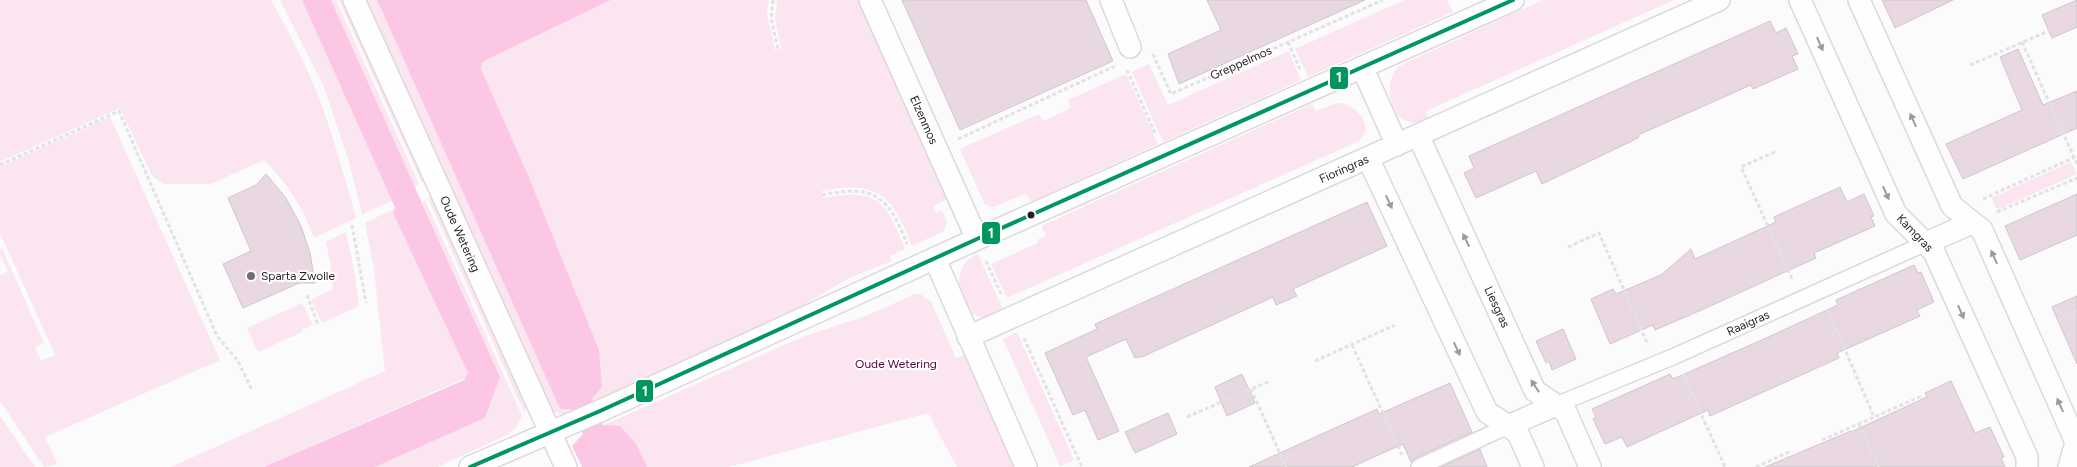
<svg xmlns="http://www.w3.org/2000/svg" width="2077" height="467" font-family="Figtree,sans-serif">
  <rect width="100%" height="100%" fill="#fbfbfb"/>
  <!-- green -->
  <path fill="#fae5f1" d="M0 0H271C287 29 303 59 316 90 332 131 344 175 356 218L314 238C303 207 287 183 264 160L211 184H164L152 176 120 108 0 162Z
    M280 0H302L392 201 362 214 349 162 324 87Z
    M331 0H336L419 184 414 186Z
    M339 0H344L425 182 422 183Z
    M366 0H377L560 409 571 408 573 412C564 415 558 415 550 410Z
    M611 0H769L767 14 775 50 781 49 775 19 777 0H858L947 199 933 206 936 213 942 210 947 221 944 231 912 246C892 195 878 180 822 191L823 198C878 188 886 201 905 249L890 256 892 261 849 278 783 317 593 402 481 69 482 63 488 59Z
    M1404 0H1447L1453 12 1308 77 1295 49Z
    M1543 0H1674L1426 111 1428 119C1395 137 1378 87 1399 66Z
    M1289 51 1301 80 1163 142 1132 72 1149 64 1168 105Z
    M1126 74 1158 144 1031 202 1026 193 994 207 985 205 960 149 1039 114 1043 121 1071 108 1068 100Z
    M1336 103C1354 102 1377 126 1359 141L1007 298 991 264 1038 243 1037 240 1046 236 1041 226 1312 104 1316 111Z
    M110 117 220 360 45 437 57 464 44 467 0 401V273L1 275 8 271 0 254V249L2 248 44 343 35 347 41 361 55 355 0 233V167Z
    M2071 162 2077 174 1999 209 1996 208 1992 199 1993 197Z
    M432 197 526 407 524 412 428 198Z
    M425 200 522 416 515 429 507 435 438 467H375L485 418 500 377 422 202Z
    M395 208 393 213 468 372 467 377 264 467H171L385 371 374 269 365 223Z
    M346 232 355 275 359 306 322 323 311 300 333 289 331 267 326 242Z
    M978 254 1003 309C997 312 989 318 981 317 957 314 948 264 978 254Z
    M915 294H920L931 302 956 358 964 355 1014 467H957L928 413 729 467H647L636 444 604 425 802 337 866 316Z
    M302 303 314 327 312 325 302 330V332L258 352 247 328Z
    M1017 332 1074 460 1060 466 1003 339Z
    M0 416 35 467H0Z"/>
  <!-- water -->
  <path fill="#fcc7e5" d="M302 0H331L500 377 485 418 375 467H264L464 380 468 373 393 213 395 208 392 201Z
    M377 0H611L488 59 482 63 481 69 527 173 599 350 602 387 592 399 603 425 620 426 636 444 647 467H582L572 446 583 434 571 409H560Z"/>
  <!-- building -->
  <path fill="#e9d8e2" stroke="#cdc7cb" d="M902 0H1086L1113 61 960 130Z
    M1207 0H1365L1179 84 1168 54 1221 30Z
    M1882 0H1953L1895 28Z
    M2077 0V27L2052 38 2042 15Z
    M1770 21 1776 33 1786 28 1798 54 1792 56 1798 69 1753 89 1751 85 1697 109 1638 135 1639 137 1634 140 1542 184 1536 171 1476 198 1464 173 1474 168 1469 156Z
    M2018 49 2043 105 2077 91V128L1963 179 1946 144 2022 110 2000 57Z
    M266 174 286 198 301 226 310 253 315 283H299L243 308 223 264 251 251 228 198 256 185Z
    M1840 187 1847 202 1864 194 1874 216 1871 217 1875 226 1814 253 1816 258 1706 308 1655 330 1653 325 1610 344 1591 299 1613 289 1616 294 1661 275 1691 249 1695 259 1776 222 1774 217Z
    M2077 194V235L2020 260 2005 226Z
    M1367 202 1387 246 1293 289 1297 296 1276 305 1273 297 1144 356 1135 358 1126 339 1086 357 1119 431 1098 440 1085 410 1073 415 1045 353 1097 329 1095 324Z
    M1914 265 1918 273 1921 272 1934 302 1917 310 1920 316 1837 353 1839 358 1710 416 1708 410 1627 447 1622 437 1605 444 1593 419 1596 417 1592 409 1670 374 1673 379 1764 339 1838 305 1836 300Z
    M2077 296V364L2052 307Z
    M1563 329 1576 359 1552 370 1549 361 1546 363 1536 341Z
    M1242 374 1255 403 1227 416 1215 387Z
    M1951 381 1975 433 1990 427 2004 457 2001 458 2005 467H1765L1851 431V432L1927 397 1925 393Z
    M1450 383 1472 432 1415 458 1411 462 1403 444 1352 467H1249L1377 409 1379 414Z
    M1168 413 1177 434 1135 453 1125 432Z
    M1480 449 1487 467H1441Z"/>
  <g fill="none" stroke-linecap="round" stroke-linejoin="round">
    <defs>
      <path id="pedestrian" d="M1556 405 1675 356 1926 243
        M1419 467 1508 426"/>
      <path id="minor" d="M354 0 566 467
        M870 0 977 239
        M1111 0 1130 47
        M1800 0 1896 214 1934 252 2027 457V467
        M1859 0 1952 206 1982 230 2076 442 2069 467
        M1362 67 1397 145
        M1418 135 1535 391 1566 412 1590 467
        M1368 158 1487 412 1518 433 1533 467
        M1926 243 1972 223
        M935 259 1026 467
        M968 337 1719 0
        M1508 426 1556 405
        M470 467 600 411 977 239 1513 0"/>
    </defs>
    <!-- pedestrian casing -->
    <use href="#pedestrian" stroke="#ded8db" stroke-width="18"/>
    <!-- minor casing -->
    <use href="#minor" stroke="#ded8db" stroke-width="24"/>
    <!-- path -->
    <path stroke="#e2e2e2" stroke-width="3" stroke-dasharray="4 2.5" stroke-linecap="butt" d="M773 0 771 18 778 50
      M1288 42 1300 69
      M2022 42 2077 164
      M1153 54 1171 94 1383 0
      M1970 65 2051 30
      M1127 70 1156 135
      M958 139 1115 66
      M1775 152 1741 167 1793 281
      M0 165 119 111 217 336 238 361 252 390
      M822 195C875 184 888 196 907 244
      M1983 199 2077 156
      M1997 212 2077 178
      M352 225 366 303
      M1568 247 1599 233 1648 345
      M986 261 1002 296
      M307 295 318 325
      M1828 310 1874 417
      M2059 320 2077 311
      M1024 338 1082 467
      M1352 345 1402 455
      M1315 361 1395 325
      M1683 374 1725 467
      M1251 389 1286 467
      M1187 417 1270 381
      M1859 424 1879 467
      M1822 440 1922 396
      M1756 467 1789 452"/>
    <!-- pedestrian -->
    <use href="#pedestrian" stroke="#fefefe" stroke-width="15"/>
    <!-- minor -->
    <use href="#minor" stroke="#fefefe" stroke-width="21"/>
    <defs>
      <path id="bus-1" d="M470 467 600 411 977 239 1513 0"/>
    </defs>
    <!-- bus-1 casing -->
    <use href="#bus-1" stroke="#fff" stroke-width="8"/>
    <!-- bus-1 -->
    <use href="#bus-1" stroke="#00965e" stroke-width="4"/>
  </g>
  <!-- one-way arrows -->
  <defs><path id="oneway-solid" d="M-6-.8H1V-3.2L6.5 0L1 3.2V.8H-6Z" transform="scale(1.25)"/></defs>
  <g fill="#9e999b">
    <use href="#oneway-solid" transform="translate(1820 44) rotate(66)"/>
    <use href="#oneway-solid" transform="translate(1913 120) rotate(-114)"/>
    <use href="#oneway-solid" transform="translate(1886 193) rotate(66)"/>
    <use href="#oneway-solid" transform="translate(1389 202) rotate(65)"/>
    <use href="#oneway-solid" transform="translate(1466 240) rotate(-115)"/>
    <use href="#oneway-solid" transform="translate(1994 257) rotate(-114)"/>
    <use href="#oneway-solid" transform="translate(1961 312) rotate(66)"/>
    <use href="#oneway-solid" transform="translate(1457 349) rotate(65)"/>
    <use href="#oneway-solid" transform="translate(1535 386) rotate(-123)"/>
    <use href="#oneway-solid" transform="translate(2060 405) rotate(-114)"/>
  </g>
  <!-- markers -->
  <circle fill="#281d23" stroke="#fff" stroke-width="2" cx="1031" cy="215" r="4.5"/>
  <circle fill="#726b6f" stroke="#fff" stroke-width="2" cx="251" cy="276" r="5"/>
  <g text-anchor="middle" stroke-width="4" stroke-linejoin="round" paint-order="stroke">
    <!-- street labels -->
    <g font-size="12" fill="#281d23" stroke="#fff">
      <text transform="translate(1241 63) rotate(-24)" y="4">Greppelmos</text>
      <text transform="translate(924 120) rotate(66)" y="4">Elzenmos</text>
      <text transform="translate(1344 169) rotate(-24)" y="4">Fioringras</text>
      <text transform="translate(1915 233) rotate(46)" y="4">Kamgras</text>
      <text transform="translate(460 234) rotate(66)" y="4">Oude Wetering</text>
      <text transform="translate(1497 307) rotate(65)" y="4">Liesgras</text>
      <text transform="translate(1748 323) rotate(-24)" y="4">Raaigras</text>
    </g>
    <!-- poi labels -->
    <g font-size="12" fill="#281d23" stroke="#fff" text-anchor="start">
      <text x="261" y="280">Sparta Zwolle</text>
    </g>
    <!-- park labels -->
    <g font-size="12" fill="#56013e" stroke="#fff">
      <text x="896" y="368">Oude Wetering</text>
    </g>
  </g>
  <g stroke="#fff" stroke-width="2">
    <rect x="1329" y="66" width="20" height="24" rx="5" fill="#00965e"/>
    <rect x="981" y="221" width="20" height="24" rx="5" fill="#00965e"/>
    <rect x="635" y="379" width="19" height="24" rx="5" fill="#00965e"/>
  </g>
  <g font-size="14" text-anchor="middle" font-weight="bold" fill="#fff">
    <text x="1339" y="82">1</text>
    <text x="991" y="238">1</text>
    <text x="645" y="396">1</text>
  </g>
</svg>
